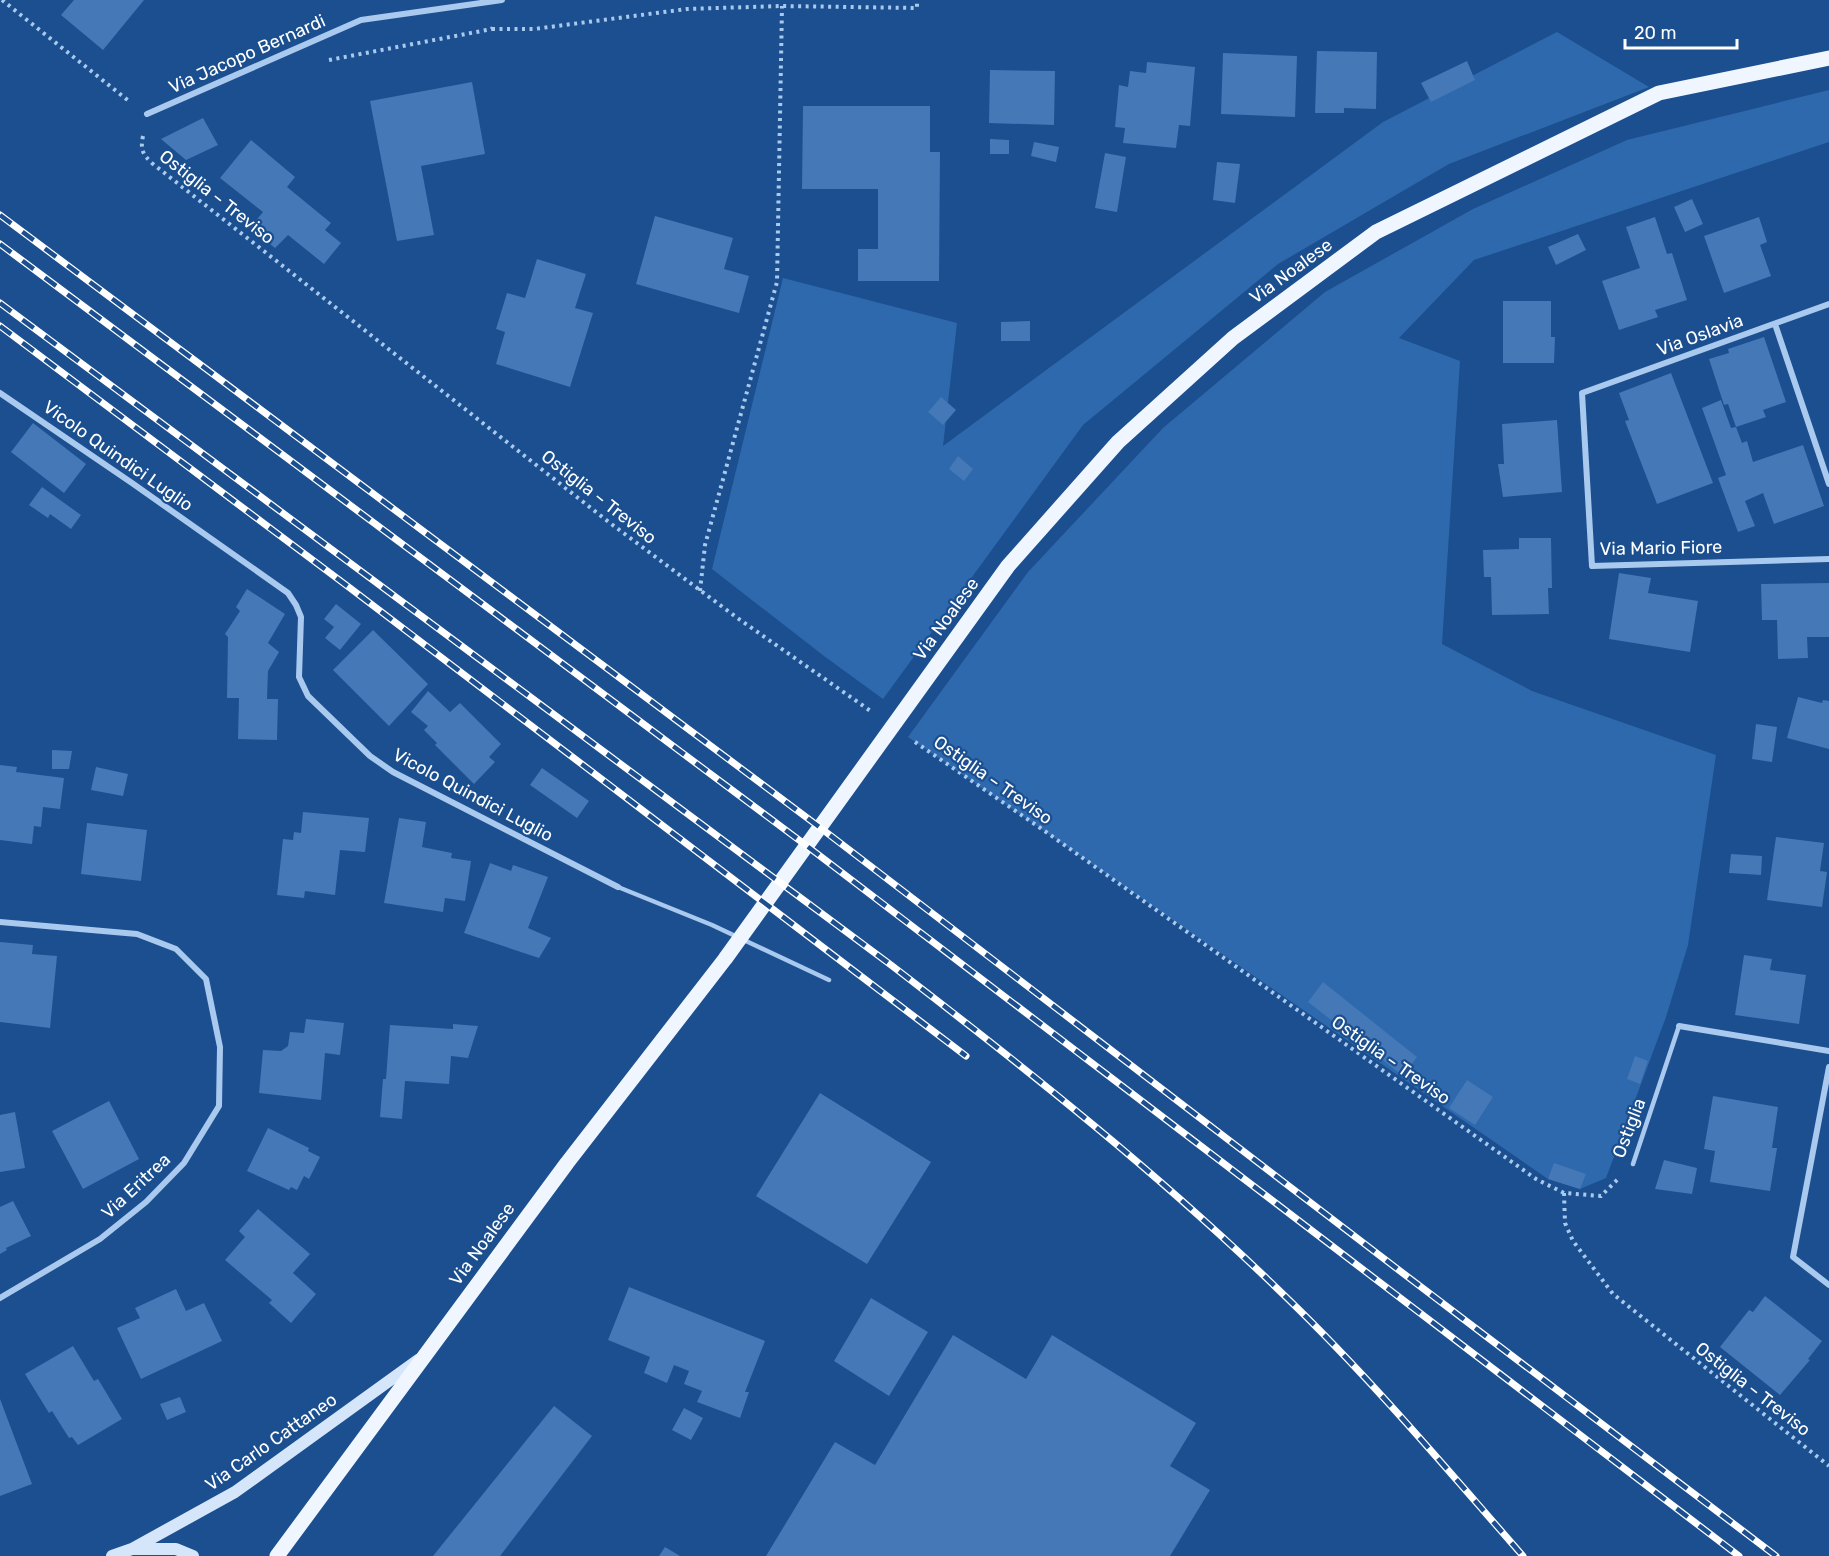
<svg xmlns="http://www.w3.org/2000/svg" width="1829" height="1556" font-family="Rubik,sans-serif">
  <rect width="100%" height="100%" fill="#1b4f8f"/>
  <!-- green -->
  <path fill="#2e69ad" d="M1557 32 1649 87 1449 164 1278 264 1083 425 883 699 824 656 712 569 783 278 957 323 943 446 1383 122Z
    M1829 90V142L1474 260 1399 338 1460 361 1442 644 1532 691 1716 755 1688 945 1666 1017 1606 1178 1580 1189 1548 1179 908 737 1028 572 1163 428 1325 292 1473 209 1627 140Z"/>
  <!-- building -->
  <path fill="#4478b7" d="M74 0H144L103 50 61 15Z
    M1317 51 1377 52 1376 109 1344 108V113H1315Z
    M1223 53 1297 56 1295 117 1221 114Z
    M1467 61 1475 80 1431 102 1421 83Z
    M1147 62 1195 67 1190 126 1179 125 1176 148 1123 143 1125 128 1115 127 1119 85 1128 87 1130 71 1146 73Z
    M990 70 1055 71 1054 125 989 123Z
    M472 82 485 154 421 166 434 235 397 241 370 101Z
    M803 106H930V152H940L939 281H858V249H878V189H802Z
    M203 118 218 145 186 160 161 139Z
    M990 139 1009 140V154H990Z
    M251 140 295 177 287 187 331 223 325 230 341 243 324 264 288 235 275 248 250 228 263 212 220 178Z
    M1034 142 1059 147 1056 162 1031 156Z
    M1105 153 1126 157 1117 212 1095 208Z
    M1217 162 1240 164 1235 203 1213 200Z
    M1692 199 1703 224 1685 232 1674 207Z
    M655 216 733 238 724 269 749 276 739 313 636 284Z
    M1655 217 1667 254 1672 253 1687 300 1655 310 1658 317 1619 330 1602 281 1640 268 1626 227Z
    M1759 217 1767 242 1760 245 1771 276 1724 293 1704 236Z
    M1578 234 1586 250 1556 265 1548 247Z
    M537 259 586 274 575 308 593 313 570 387 496 364 505 332 496 329 507 293 525 298Z
    M1503 301H1551V337H1555L1554 363H1503Z
    M1030 321V341H1001V322Z
    M1764 337 1786 402 1763 410 1766 417 1736 427 1728 404 1724 405 1709 359 1729 353 1728 349Z
    M1671 373 1713 483 1657 504 1625 421 1629 420 1619 393Z
    M941 397 956 410 943 425 928 412Z
    M1721 400 1731 428 1736 427 1742 443 1747 441 1753 462 1803 445 1824 506 1774 524 1763 493 1745 501 1755 526 1738 532 1718 478 1726 475 1702 408Z
    M1557 420 1562 492 1503 497 1498 464H1504L1502 424Z
    M33 423 86 464 64 493 11 452Z
    M958 456 973 469 964 481 949 469Z
    M42 487 81 515 71 529 50 514 48 518 29 505Z
    M1519 538H1551L1552 588H1548L1549 614 1492 615 1491 577H1484L1483 550 1519 549Z
    M1619 573 1651 578 1648 593 1698 601 1690 652 1609 639Z
    M1829 583V637H1807L1808 658 1778 659 1777 620H1762L1761 584Z
    M247 589 285 614 268 643 279 652 268 671 267 699H278L277 740 238 739 239 698H227L228 637 225 634 240 611 236 607Z
    M336 604 361 624 340 650 325 638 334 627 324 619Z
    M373 630 428 684 389 726 333 670Z
    M428 691 450 712 460 703 501 744 489 757 495 762 474 784 435 745 437 743 424 730 428 726 411 712Z
    M1798 697 1822 703 1823 700 1829 701V749L1787 738Z
    M1756 724 1777 727 1772 762 1752 759Z
    M52 750 72 751 69 769H52Z
    M0 765 17 767 16 772 64 778 60 809 43 807 41 827 34 826 32 844 0 840Z
    M96 767 128 774 123 796 91 790Z
    M542 768 589 801 577 818 530 785Z
    M303 812 369 818 365 852 340 850 335 895 305 891 304 898 277 895 283 839 293 840 294 832 301 833Z
    M399 818 426 822 422 847 452 853 451 858 471 861 465 901 445 898 443 912 384 903Z
    M87 823 147 830 141 881 81 874Z
    M1776 837 1824 843 1820 871 1827 872 1822 907 1767 900Z
    M1731 854 1762 856 1761 875 1729 873Z
    M490 863 511 871 513 865 548 877 528 928 551 938 539 958 464 933Z
    M0 942 33 945 32 954 57 956 50 1028 0 1022Z
    M1744 955 1772 959 1770 970 1806 975 1799 1024 1735 1015Z
    M1323 982 1417 1057 1403 1076 1308 1002Z
    M306 1019 344 1023 340 1055 325 1053 321 1100 259 1093 263 1050 281 1051 288 1046 290 1032 304 1033Z
    M453 1024 478 1026 468 1058 451 1056 449 1084 405 1081 402 1119 380 1117 383 1079H386L390 1025 453 1029Z
    M1635 1056 1648 1061 1640 1084 1627 1079Z
    M1467 1080 1493 1097 1475 1125 1449 1108Z
    M820 1093 931 1162 867 1264 756 1196Z
    M1713 1096 1778 1107 1772 1148H1777L1770 1191 1710 1182 1715 1151 1704 1149Z
    M109 1101 139 1159 83 1189 52 1131Z
    M15 1112 25 1168 0 1172V1115Z
    M268 1128 309 1148 308 1151 320 1157 309 1179 304 1176 297 1190 291 1187 289 1190 247 1171Z
    M1664 1160 1697 1168 1692 1194 1655 1189Z
    M1554 1163 1586 1174 1580 1189 1548 1179Z
    M13 1201 31 1236 6 1248 7 1250 0 1254V1207Z
    M258 1209 310 1254 293 1273 316 1294 291 1323 269 1303 272 1300 225 1260 245 1237 239 1231Z
    M629 1287 765 1341 745 1392H749L740 1418 697 1402 702 1391 684 1384 689 1371 674 1365 667 1383 644 1373 650 1357 608 1340Z
    M176 1289 186 1311 204 1303 222 1341 141 1379 117 1328 140 1318 135 1308Z
    M1765 1296 1822 1341 1808 1359 1810 1360 1780 1395 1720 1347 1749 1310 1753 1312Z
    M871 1298 928 1332 889 1396 834 1361Z
    M953 1335 1026 1379 1052 1335 1196 1423 1170 1466 1210 1490 1170 1556H766L835 1442 875 1465Z
    M73 1346 94 1381 98 1379 122 1419 78 1445 72 1437 69 1438 52 1411 49 1413 25 1374Z
    M180 1397 186 1412 167 1420 160 1404Z
    M0 1399 32 1484 0 1496Z
    M554 1406 592 1436 500 1556H433Z
    M684 1408 703 1418 691 1440 672 1430Z
    M665 1547 680 1556H659Z"/>
  <g fill="none" stroke-linecap="round" stroke-linejoin="round">
    <!-- path -->
    <path stroke="#a9c9ee" stroke-width="4" stroke-dasharray="3 4.5" stroke-linecap="butt" d="M2 0 130 102
      M492 29H534L687 9 782 6 917 8V0
      M329 60 492 29 493 25
      M143 136C140 150 143 155 153 164L610 523 736 617 872 712
      M700 591 705 545 777 282 782 6
      M915 742 1039 827 1536 1179 1564 1193 1601 1196 1619 1178
      M1564 1193 1565 1223 1573 1241 1613 1294 1829 1466"/>
    <!-- lane -->
    <path stroke="#a9c9ee" stroke-width="4.5" d="M618 887 712 925 829 980
      M1633 1164 1679 1026"/>
    <!-- street -->
    <path stroke="#a9c9ee" stroke-width="6" d="M147 114 361 20 502 0
      M1829 304 1582 393 1592 566 1829 559
      M1775 324 1829 484
      M0 393 132 483 288 593 296 605 301 617 299 677 308 696 370 756 393 772 618 887
      M0 922 137 934 176 949 206 979 220 1047 219 1106 184 1163 146 1202 100 1239 0 1298
      M1679 1026 1829 1051
      M1829 1067 1793 1257 1829 1285"/>
    <!-- secondary -->
    <path stroke="#d6e6fa" stroke-width="12" d="M133 1549H176L193 1556
      M112 1556 132 1549 235 1492 418 1360"/>
    <!-- primary -->
    <path stroke="#f0f6ff" stroke-width="15" d="M277 1556 567 1163 725 959 1008 566 1118 442 1233 338 1376 232 1659 93 1829 58"/>
    <defs>
      <path id="rail" d="M0 215 818 826 1404 1274 1776 1556
        M0 244 803 843 1739 1556
        M0 303 891 965C1028 1070 1163 1177 1287 1298 1371 1379 1446 1468 1523 1556
        M0 326 350 588 966 1056"/>
    </defs>
    <!-- rail casing -->
    <use href="#rail" stroke="#fff" stroke-width="7"/>
    <!-- rail -->
    <use href="#rail" stroke="#1b4f8f" stroke-width="4.5" stroke-dasharray="14" stroke-linecap="butt"/>
  </g>
  <g text-anchor="middle" stroke-width="4.5" stroke-linejoin="round" paint-order="stroke">
    <!-- street labels -->
    <g font-size="18" fill="#fff" stroke="#1b4f8f">
      <text transform="translate(247 54) rotate(-24)" y="6">Via Jacopo Bernardi</text>
      <text transform="translate(217 197) rotate(38)" y="6">Ostiglia – Treviso</text>
      <text transform="translate(1291 271) rotate(-36)" y="6">Via Noalese</text>
      <text transform="translate(1700 335) rotate(-20)" y="6">Via Oslavia</text>
      <text transform="translate(118 456) rotate(35)" y="6">Vicolo Quindici Luglio</text>
      <text transform="translate(599 497) rotate(38)" y="6">Ostiglia – Treviso</text>
      <text transform="translate(1661 548) rotate(-1)" y="6">Via Mario Fiore</text>
      <text transform="translate(946 619) rotate(-54)" y="6">Via Noalese</text>
      <text transform="translate(993 780) rotate(35)" y="6">Ostiglia – Treviso</text>
      <text transform="translate(473 795) rotate(28)" y="6">Vicolo Quindici Luglio</text>
      <text transform="translate(1391 1060) rotate(35)" y="6">Ostiglia – Treviso</text>
      <text transform="translate(1629 1128) rotate(-69)" y="6">Ostiglia</text>
      <text transform="translate(136 1186) rotate(-43)" y="6">Via Eritrea</text>
      <text transform="translate(482 1244) rotate(-54)" y="6">Via Noalese</text>
      <text transform="translate(1753 1389) rotate(38)" y="6">Ostiglia – Treviso</text>
      <text transform="translate(271 1442) rotate(-35)" y="6">Via Carlo Cattaneo</text>
    </g>
  </g>
  <!-- scale -->
  <path d="M1625 39v9h112v-9" fill="none" stroke="#ffffff" stroke-width="3"/>
  <text x="1634" y="39" font-size="18" fill="#ffffff" stroke="#1b4f8f" stroke-width="4.5" paint-order="stroke">20 m</text>
</svg>
